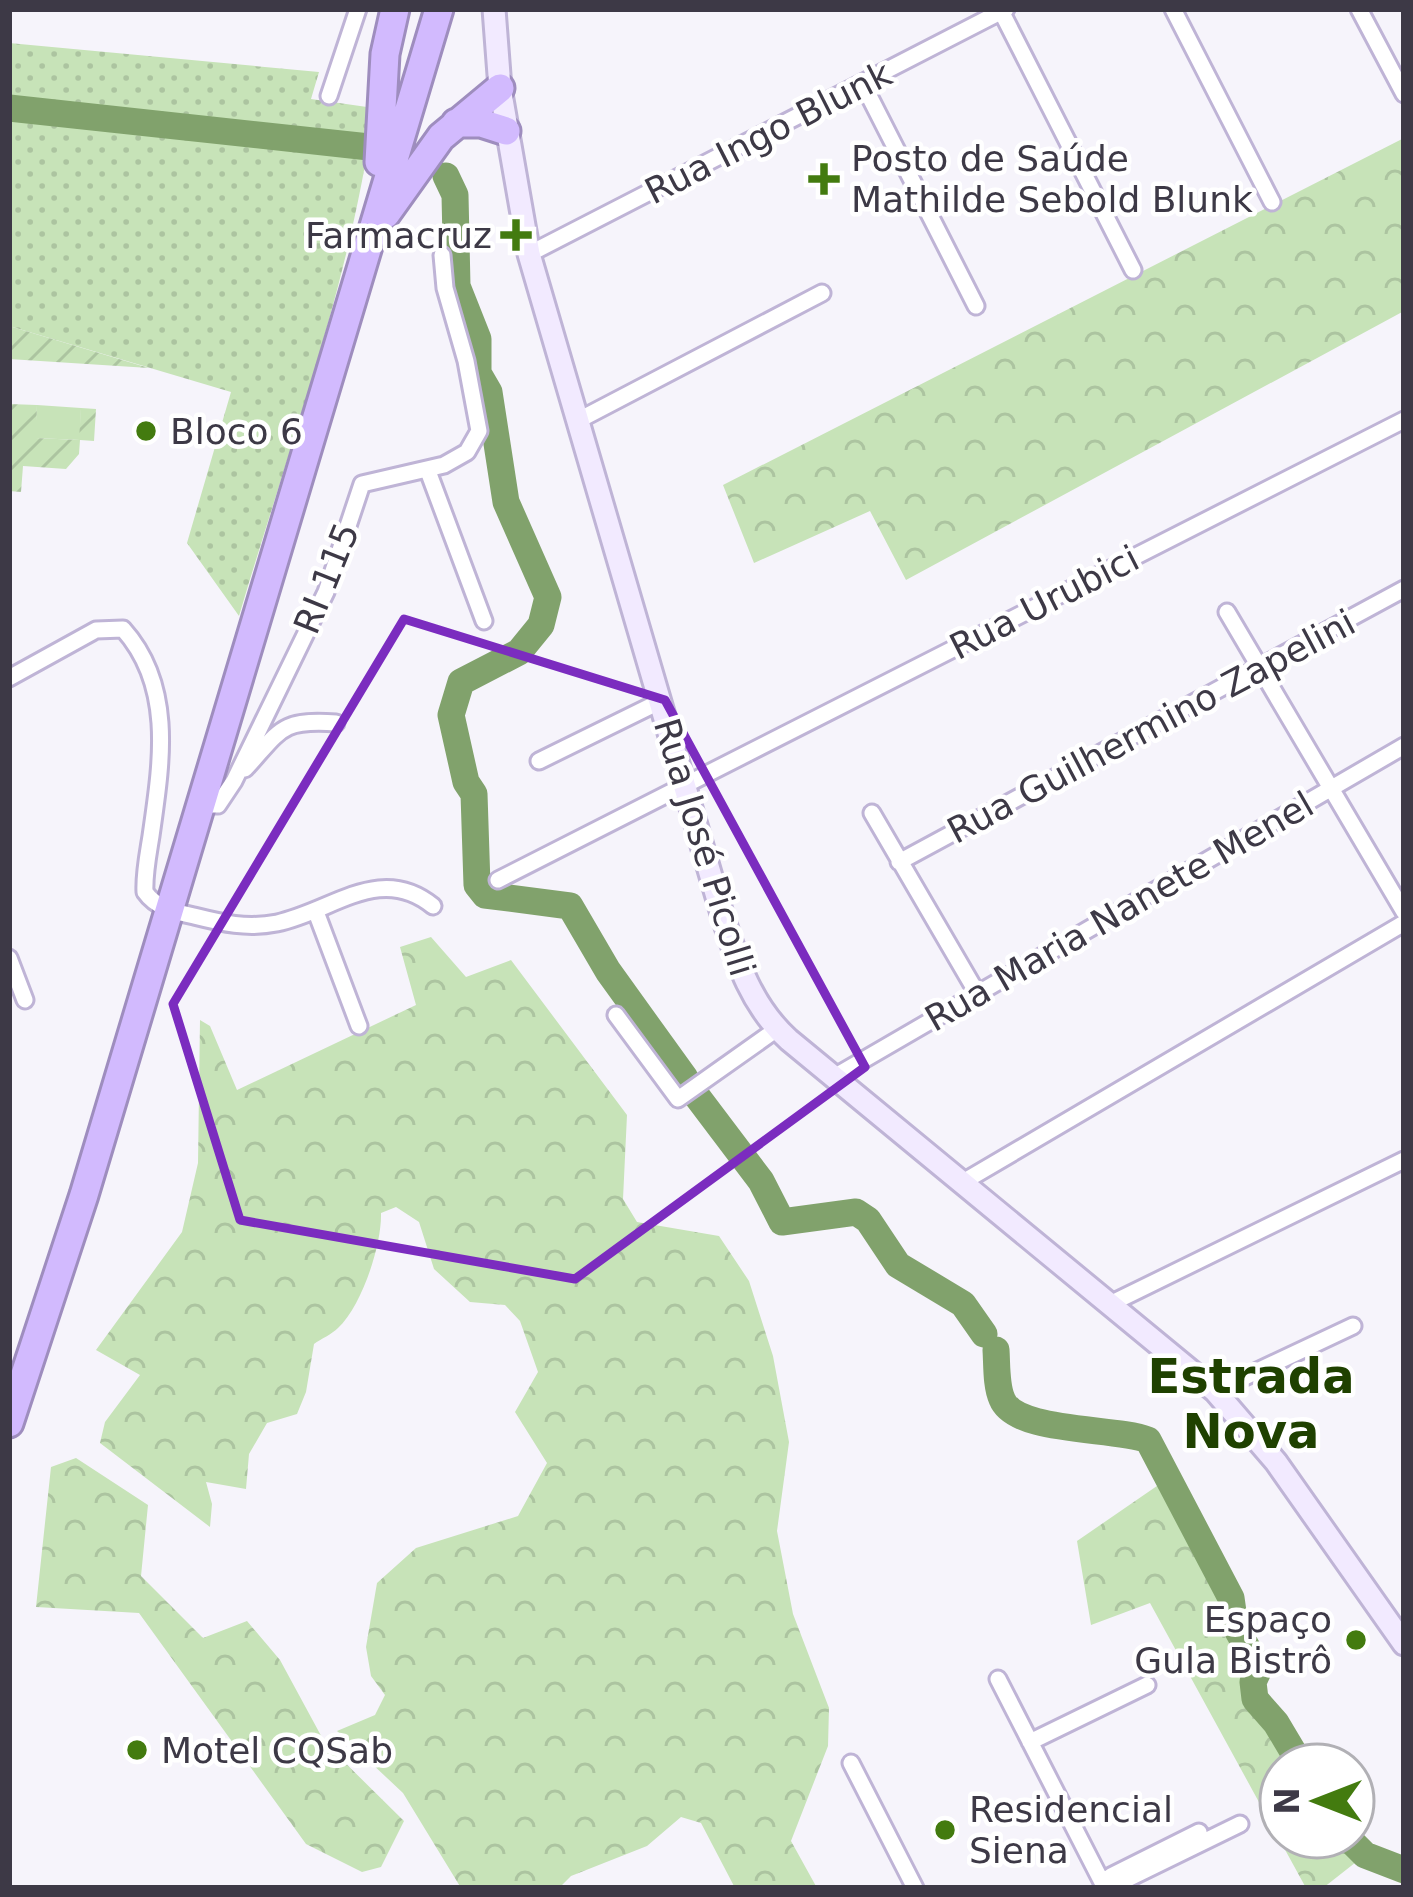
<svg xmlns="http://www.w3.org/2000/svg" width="1413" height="1897" font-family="'DejaVu Sans',sans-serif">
  <defs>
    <pattern id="grass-dots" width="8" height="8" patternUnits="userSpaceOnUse" patternTransform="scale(3)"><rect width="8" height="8" fill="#c7e3b8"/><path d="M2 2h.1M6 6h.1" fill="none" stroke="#acc4a0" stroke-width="1.8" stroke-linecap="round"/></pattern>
    <pattern id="forest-crowns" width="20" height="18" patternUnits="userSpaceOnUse" patternTransform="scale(3)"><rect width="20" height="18" fill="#c7e3b8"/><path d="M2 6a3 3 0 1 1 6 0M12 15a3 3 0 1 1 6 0" fill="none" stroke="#acc4a0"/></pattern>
    <pattern id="garden-furrows" width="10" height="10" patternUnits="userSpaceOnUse" patternTransform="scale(3)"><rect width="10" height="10" fill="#c7e3b8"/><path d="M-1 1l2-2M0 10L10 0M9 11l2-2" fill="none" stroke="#acc4a0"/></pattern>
  </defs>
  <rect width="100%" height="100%" fill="#f6f4fb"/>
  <!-- grass -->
  <path fill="url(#grass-dots)" d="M9 43 319 72 311 99 374 108C351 281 288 450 239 616L187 543 231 392 9 326Z"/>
  <!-- forest -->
  <path fill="url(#forest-crowns)" d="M1404 138V311L906 580 870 511 754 563 723 485Z
    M431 937 466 977 511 960 627 1115 623 1199 637 1222 719 1236 749 1281 773 1356 789 1442 777 1531 793 1614 829 1708 828 1746 791 1841 817 1888H735L701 1823 681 1817 647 1846 571 1876 559 1888H461L403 1793 337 1731 375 1715 385 1695 371 1676 366 1647 377 1583 416 1548 518 1516 547 1463 515 1412 538 1372 520 1321 505 1305 470 1302 434 1269 419 1222 396 1207 381 1213C382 1244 362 1306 338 1328 332 1334 321 1339 314 1344L306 1392 297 1414 267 1423 249 1454 246 1489 206 1482 212 1504 210 1527 100 1443 105 1422 140 1375 96 1350 182 1232 198 1163 200 1020 210 1026 237 1090 416 1005 400 947Z
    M76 1458 148 1505 141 1576 203 1638 247 1621 280 1660 325 1743 404 1821 381 1867 362 1872 306 1844 139 1613 36 1607 51 1467Z
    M1170 1477 1231 1598 1235 1626 1259 1669 1253 1682 1255 1699 1276 1723 1301 1765H1281V1837H1347L1365 1855 1323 1888H1306L1150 1603 1091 1625 1077 1541Z"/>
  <!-- park -->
  <path fill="#c7e3b8" d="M37 405 81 408 80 440 35 438Z"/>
  <!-- garden -->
  <path fill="url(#garden-furrows)" d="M9 326 149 368 9 359Z
    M9 404 37 405 36 438 79 440 81 408 96 409 94 441 80 440 79 454 66 469 23 466 21 492 9 491Z"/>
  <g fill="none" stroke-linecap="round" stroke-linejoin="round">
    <!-- river -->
    <path stroke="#81a26c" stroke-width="27" d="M9 108 369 147
      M446 176 455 195 457 286 478 339V373L489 392 506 502 548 597 541 625 519 652 461 682 451 715 466 782 474 794 477 885 485 895 570 906 608 971 685 1078
      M696 1095 761 1181 782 1222 856 1212 868 1220 898 1265 963 1304 984 1334
      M996 1350C997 1365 996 1386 1002 1399 1015 1433 1114 1427 1148 1440L1231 1598 1235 1626 1259 1669 1253 1682 1255 1699 1276 1723 1301 1765
      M1347 1837 1365 1855 1404 1870"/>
    <defs>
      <path id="street" d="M1000 9 1133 270
        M1173 9 1272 202
        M1359 9 1404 94
        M863 84 976 306
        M329 96 358 9
        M529 254 1006 9
        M577 421 822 293
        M428 471 484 621
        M1227 612 1404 912
        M9 678 96 630 123 629C175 687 161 765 151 836 148 855 144 874 145 892 156 908 175 912 194 916 222 923 247 929 277 923 333 911 380 863 433 906
        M539 761 659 702
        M245 769C281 730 280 719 336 723
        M198 805H218L234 781 326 592 362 484 444 465 467 452 479 431 466 361 445 288 442 255
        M872 813 977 993
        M899 862 1404 589
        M498 880 1404 420
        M316 912 359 1026
        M9 958 25 1000
        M616 1015 678 1099 777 1029
        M834 1077 1404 746
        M963 1182 1404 923
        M1112 1303 1404 1160
        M1215 1391 1353 1326
        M998 1679 1105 1888
        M1030 1742 1147 1685
        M851 1763 915 1888
        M1111 1876 1199 1832
        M1109 1888 1240 1824"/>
      <path id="secondary" d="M494 9 500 88 529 254 722 914C737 961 751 1006 789 1040L1215 1391 1276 1462 1404 1644"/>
      <path id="highway" d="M456 123H481L506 131
        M379 162 385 54 395 9
        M386 214 441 137 500 88
        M9 1423 84 1195 439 9"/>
    </defs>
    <!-- street casing -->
    <use href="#street" stroke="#bfb4d6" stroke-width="21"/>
    <!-- secondary casing -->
    <use href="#secondary" stroke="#bfb4d6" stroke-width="27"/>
    <!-- highway casing -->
    <use href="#highway" stroke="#9e8dbe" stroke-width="33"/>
    <!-- street -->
    <use href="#street" stroke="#fff" stroke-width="15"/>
    <!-- secondary -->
    <use href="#secondary" stroke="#f2eaff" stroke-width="21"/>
    <!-- highway -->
    <use href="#highway" stroke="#d2bafe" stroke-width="27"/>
  </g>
  <!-- marked area -->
  <path fill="none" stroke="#7b2cbf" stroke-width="9" stroke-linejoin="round" d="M404 619 665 700 865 1067 575 1279 240 1220 173 1004Z"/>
  <!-- markers -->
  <g fill="#437b0f" stroke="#fff" stroke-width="4.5">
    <path d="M818 161h12v12h12v12h-12v12h-12v-12h-12v-12h12z"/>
    <path d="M510 217h12v12h12v12h-12v12h-12v-12h-12v-12h12z"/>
    <circle cx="146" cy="431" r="12"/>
    <circle cx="1356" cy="1640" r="12"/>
    <circle cx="137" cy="1750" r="12"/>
    <circle cx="945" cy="1830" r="12"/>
  </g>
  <g text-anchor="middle" stroke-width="9" stroke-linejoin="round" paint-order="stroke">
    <!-- street labels -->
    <g font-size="36" fill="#3d3946" stroke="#fff">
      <text transform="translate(768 132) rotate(-27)" y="13">Rua Ingo Blunk</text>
      <text transform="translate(326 578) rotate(-68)" y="13">RI 115</text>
      <text transform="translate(1044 602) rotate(-27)" y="13">Rua Urubici</text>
      <text transform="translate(1151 726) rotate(-28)" y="13">Rua Guilhermino Zapelini</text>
      <text transform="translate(705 847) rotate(73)" y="13">Rua José Picolli</text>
      <text transform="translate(1119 911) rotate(-30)" y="13">Rua Maria Nanete Menel</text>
    </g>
    <!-- poi labels -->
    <g font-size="36" fill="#3d3946" stroke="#fff" text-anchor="start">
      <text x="851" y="171">Posto de Saúde<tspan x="851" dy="41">Mathilde Sebold Blunk</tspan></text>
      <text x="492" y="248" text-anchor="end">Farmacruz</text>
      <text x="170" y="444">Bloco 6</text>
      <text x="1332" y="1632" text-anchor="end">Espaço<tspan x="1332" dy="41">Gula Bistrô</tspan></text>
      <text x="161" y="1763">Motel CQSab</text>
      <text x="969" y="1822">Residencial<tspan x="969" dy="41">Siena</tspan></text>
    </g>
    <!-- district labels -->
    <g font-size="48" font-weight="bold" fill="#1f4100" stroke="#fff">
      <text x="1251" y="1393">Estrada<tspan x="1251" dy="55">Nova</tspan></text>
    </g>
  </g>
  <!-- border -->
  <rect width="1413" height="1897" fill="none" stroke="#3d3946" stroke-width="24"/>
  <!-- north arrow -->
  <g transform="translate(1317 1801) rotate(270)"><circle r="57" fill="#ffffff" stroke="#b1b0b5" stroke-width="3"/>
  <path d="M0-9L21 45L0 30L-21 45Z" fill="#437b0f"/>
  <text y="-18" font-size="33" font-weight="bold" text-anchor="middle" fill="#3d3946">N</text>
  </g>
</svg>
